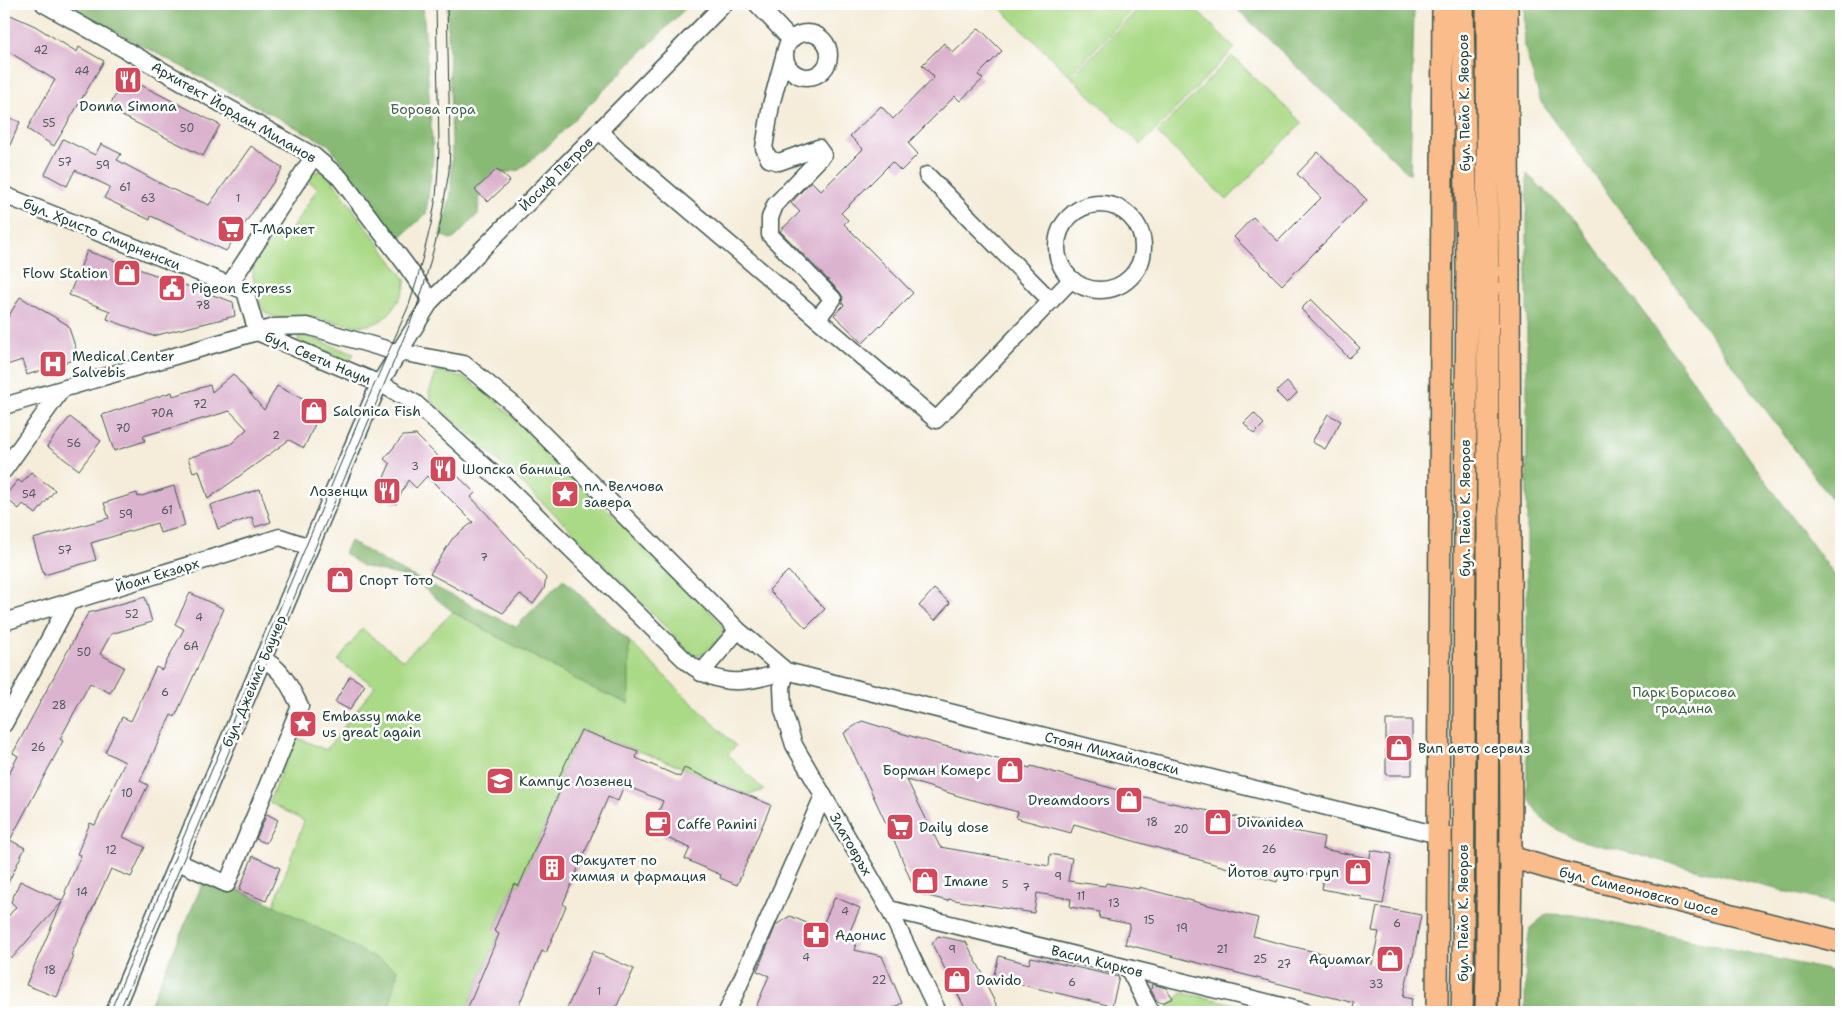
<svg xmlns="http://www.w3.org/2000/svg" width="1845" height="1016" font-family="'Shantell Sans',sans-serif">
  <rect width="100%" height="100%" fill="#fff"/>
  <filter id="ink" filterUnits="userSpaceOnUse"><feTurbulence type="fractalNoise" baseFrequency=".02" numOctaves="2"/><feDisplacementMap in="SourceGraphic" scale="10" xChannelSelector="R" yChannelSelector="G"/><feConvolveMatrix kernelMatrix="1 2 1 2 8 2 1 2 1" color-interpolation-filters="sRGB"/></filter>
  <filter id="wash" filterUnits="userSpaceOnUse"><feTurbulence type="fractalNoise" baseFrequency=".0096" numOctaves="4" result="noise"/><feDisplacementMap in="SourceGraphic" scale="20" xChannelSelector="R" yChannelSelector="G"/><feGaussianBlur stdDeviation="1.12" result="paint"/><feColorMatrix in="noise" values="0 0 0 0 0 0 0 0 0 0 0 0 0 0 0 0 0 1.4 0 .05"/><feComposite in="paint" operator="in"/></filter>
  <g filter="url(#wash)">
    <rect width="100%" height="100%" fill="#f5edda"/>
    <!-- green -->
    <path fill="#abda87" stroke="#658c5e" d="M996 4H1139L1069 75Z
      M1143 4H1190L1235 48 1141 145 1071 77Z
      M1232 56 1302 123 1227 200 1157 133Z
      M320 171 331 179 405 279C406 290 401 296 396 304 374 340 345 321 312 318 295 316 271 324 261 307 249 268 249 270 271 235L283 242 318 188 307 180 313 172Z
      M302 334 354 354 350 361 299 342 298 337Z
      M437 370 464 378 490 395 690 590 724 627C723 635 706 656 697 656 691 655 683 645 679 641L567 526 472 436 440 409 431 400 429 393Z
      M453 612 592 688 629 641 736 746 728 754 764 790 749 795 684 768 581 730 559 777 565 779 519 886 514 884 494 930 499 934 466 1012H147L239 890 274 905 304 821 269 802 295 737 326 750 375 686 338 661 362 629 403 660Z
      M1182 993 1256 1008V1012H1163Z"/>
    <!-- forest -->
    <path fill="#88ba74" stroke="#547c54" d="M64 4H423L433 157 426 214 397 240 329 145Z
      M447 4H690L547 147 519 170 493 175 480 190 478 214 453 240 440 235 451 195 452 141Z
      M1232 4H1410L1414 9 1410 175Z
      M1524 4H1841V513L1541 102 1525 49Z
      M1527 174 1576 220 1841 584V905L1578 840C1550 827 1542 822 1527 795Z
      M350 541 392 566 516 627 563 579 629 641V704L592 688 453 612 411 578 362 566 344 553Z
      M205 878 266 901 398 970 388 1012H147Z
      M1547 914 1574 915 1841 973V1012H1525L1526 953 1530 928Z"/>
    <g id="blocks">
      <!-- building -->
      <path fill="#dcb3cf" d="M4 12 35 26 77 52 79 47 104 61 54 146 27 129 55 80 4 49Z
        M979 28 1002 51 978 75 983 79 960 101 955 96 908 143 918 154 901 171 892 162 841 213 848 220 844 224 913 293 863 343 834 315 844 305 842 303 843 297 840 292 780 231 800 212 791 203 811 181 821 191 863 149 850 136 881 106 893 119 934 77 922 65 944 43 953 53Z
        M125 77 220 125 203 156 108 109Z
        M4 115 20 122 4 159Z
        M63 139 95 155 101 144 121 154 117 160 171 189 209 205 251 146 283 168 226 251 151 216 150 220 104 198 110 187 75 170 67 186 45 174Z
        M1318 152 1367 200 1282 285 1234 237 1253 217 1278 241 1321 198 1297 174Z
        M497 169 510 181 488 202 475 190Z
        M87 251 233 302 235 316 153 336 107 319 110 311 69 295Z
        M20 297 68 325 79 358 27 375 22 360 4 366V324Z
        M1311 299 1360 348 1349 358 1301 309Z
        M233 374 264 410 277 386 322 409 304 448 289 440 208 499 199 470 193 472 188 458 231 444 247 429 230 411 143 436 145 441 114 451 102 415 172 392 173 396 210 385 212 392Z
        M1287 382 1297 393 1287 403 1276 392Z
        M1254 413 1264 424 1254 434 1244 423Z
        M1328 414 1341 421 1325 449 1312 442Z
        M70 417 101 441 79 470 47 446Z
        M416 435 475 493 471 497 546 578 544 589 533 604 520 594 503 613 430 574 452 539 473 522 427 476 416 488 408 480 396 504 376 495 390 464 384 459 403 436Z
        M31 472 55 490 36 514 23 504 19 509 4 497 18 480 22 483Z
        M174 486 185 526 160 533 157 523 91 543 96 560 44 575 33 539 109 518 104 503 137 493 138 497Z
        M260 489 271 522 255 527 252 517 218 529 210 505Z
        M788 571 825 609 806 628 769 590Z
        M934 589 950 603 935 620 919 606Z
        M190 593 224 609 175 717 171 715 140 781 148 785 123 837 145 847 131 877 111 869 71 955 74 956 57 997 26 985 62 902 12 958 4 951V921L16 907 11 902 20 881 62 901 66 893 65 892 81 855 77 854 90 823 95 825 125 762 105 752 122 717 131 721 156 667 162 670 184 629 175 624Z
        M145 597 152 622 111 634 100 654 124 667 110 693 90 683 60 739 63 741 10 840 25 848 4 891V783L18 756 13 753 88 613Z
        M350 676 365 685 350 710 335 702Z
        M1386 720H1412V775H1386Z
        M862 721 940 745 972 752 1030 768 1031 766 1140 796 1232 816 1261 822 1268 821 1290 826 1289 830 1324 837 1322 849 1370 858 1371 850 1392 854 1383 904 1361 900 1362 897 1322 889 1324 877 1280 869 1277 882 1074 824 1071 833 1016 818 1018 812 962 797 907 780 940 847 1049 866 1050 854 1072 858 1068 881 1105 886 1106 883 1139 889V887L1258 918 1253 936 1278 943 1353 961 1372 964 1379 932 1372 931 1377 907 1421 915 1413 957H1412L1403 997 1412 999 1409 1012H1365L1353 1009 1354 1003 1125 944 1130 924 1099 918 1100 912 1070 907 1071 899 1037 893 1034 913 948 899V901L916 893 897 847 844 733Z
        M581 730 638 751 636 758 680 777 684 768 771 805 737 885 720 878 721 875 685 859 690 848 651 831 663 801 624 785 618 801 608 797 563 904 566 906 546 953 542 951 516 1012H466L499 934 494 931 514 884 519 886 565 779 559 777Z
        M267 814 278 820 266 843 256 839Z
        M253 856 280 868 266 901 239 890Z
        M835 897 860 908 846 940 856 944 854 950 882 956 902 1003 886 1012H754L769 976 757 971 776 925 790 916 821 929Z
        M938 936 966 942 984 976 981 975 1000 1012H967L932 944Z
        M593 951 634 969 614 1012H565Z
        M999 956 1029 964 1031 957 1119 977 1112 1006 993 978Z
        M1152 984 1166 988 1173 998 1162 1003 1157 1001 1151 990Z"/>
    </g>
  </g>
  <g filter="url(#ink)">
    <use href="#blocks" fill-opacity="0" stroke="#3f574d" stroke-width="1"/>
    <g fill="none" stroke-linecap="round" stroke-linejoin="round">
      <defs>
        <path id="minor" d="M44 4 314 156 340 178 406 265 431 301
          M757 4 791 40
          M785 55a22 22 0 1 1 44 0a22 22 0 1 1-44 0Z
          M785 53 771 105 764 148 769 159 779 162 818 148 823 155 775 205 770 218V235L833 299 817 319
          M599 130 619 150 936 420 1072 279
          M927 175 1051 301
          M4 195 245 291 257 332
          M1057 247a43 43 0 1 1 86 0a43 43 0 1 1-86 0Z
          M229 285 314 156
          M257 332 383 385 415 403 500 480 687 662C721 689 746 683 786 671
          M4 406 274 327 307 326 389 350 464 364 513 404 738 630 786 671 1438 835
          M4 470 62 389
          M4 622 280 537 310 547
          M786 671 782 687 783 710 794 745 889 909 938 1012
          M701 673 738 630
          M4 724 69 602
          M178 862 227 884 300 706C291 689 282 667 263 660
          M889 909 1306 1012
          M1128 968 1151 1012
          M114 1012 379 384 431 301 724 4
          M727 1012 823 796"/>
        <path id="major" d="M1463 4 1467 268 1465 547
          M1487 4 1488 546
          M1507 4 1509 268 1511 857 1509 1012
          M1448 838 1561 872 1841 942
          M1437 1012 1443 4
          M1462 1012 1463 968
          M1486 1012 1487 969"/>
      </defs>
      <!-- minor casing -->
      <use href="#minor" stroke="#3f574d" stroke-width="19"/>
      <!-- major casing -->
      <use href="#major" stroke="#3f574d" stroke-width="24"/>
      <!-- minor -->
      <use href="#minor" stroke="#fff" stroke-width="16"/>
      <!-- major -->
      <use href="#major" stroke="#f9bc8a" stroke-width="21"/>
      <!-- tram -->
      <path stroke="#1f3d34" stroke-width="1" d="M110 1012 364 408 409 305 417 280 431 224 436 197 438 170 439 144 436 4
        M119 1012 416 309 424 285 440 225 449 171 450 144 447 4"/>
      <defs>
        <path id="major-bridge" d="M1463 968 1465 547
          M1487 969 1488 546"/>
      </defs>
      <!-- major-bridge casing -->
      <use href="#major-bridge" stroke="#3f574d" stroke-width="24" stroke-linecap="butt"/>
      <!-- major-bridge -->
      <use href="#major-bridge" stroke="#f9bc8a" stroke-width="21"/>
    </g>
  </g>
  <!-- icons -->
  <defs>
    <symbol id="restaurant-square" viewBox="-11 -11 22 22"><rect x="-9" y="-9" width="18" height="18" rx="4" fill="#d1495b" stroke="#fff"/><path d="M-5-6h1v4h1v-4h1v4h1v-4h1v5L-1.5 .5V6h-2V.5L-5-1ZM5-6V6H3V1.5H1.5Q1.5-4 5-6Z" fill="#fff"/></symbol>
    <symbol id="supermarket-square" viewBox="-11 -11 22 22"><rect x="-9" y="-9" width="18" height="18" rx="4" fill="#d1495b" stroke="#fff"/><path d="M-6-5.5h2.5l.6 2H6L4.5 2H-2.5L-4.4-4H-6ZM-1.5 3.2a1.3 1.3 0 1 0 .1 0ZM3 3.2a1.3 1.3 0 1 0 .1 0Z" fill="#fff"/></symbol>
    <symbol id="shop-square" viewBox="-11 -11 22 22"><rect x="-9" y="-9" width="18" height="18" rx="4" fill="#d1495b" stroke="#fff"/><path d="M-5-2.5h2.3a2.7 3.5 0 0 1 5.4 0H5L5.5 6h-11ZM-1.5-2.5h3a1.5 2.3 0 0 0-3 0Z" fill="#fff"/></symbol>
    <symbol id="civic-square" viewBox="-11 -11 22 22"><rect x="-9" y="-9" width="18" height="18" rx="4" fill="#d1495b" stroke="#fff"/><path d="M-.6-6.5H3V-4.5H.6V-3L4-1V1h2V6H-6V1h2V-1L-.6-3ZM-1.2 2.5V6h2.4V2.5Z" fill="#fff"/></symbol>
    <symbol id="hospital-square" viewBox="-11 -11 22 22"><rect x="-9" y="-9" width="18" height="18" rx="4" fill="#d1495b" stroke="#fff"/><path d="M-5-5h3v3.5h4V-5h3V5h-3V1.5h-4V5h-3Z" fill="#fff"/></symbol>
    <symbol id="sight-square" viewBox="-11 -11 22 22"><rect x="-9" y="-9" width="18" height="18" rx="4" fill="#d1495b" stroke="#fff"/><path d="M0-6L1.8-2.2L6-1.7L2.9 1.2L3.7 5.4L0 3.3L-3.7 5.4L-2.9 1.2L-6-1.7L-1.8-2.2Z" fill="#fff"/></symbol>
    <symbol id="university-square" viewBox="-11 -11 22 22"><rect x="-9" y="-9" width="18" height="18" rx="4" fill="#d1495b" stroke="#fff"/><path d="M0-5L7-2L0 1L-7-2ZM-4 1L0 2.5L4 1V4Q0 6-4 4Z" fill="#fff"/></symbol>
    <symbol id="cafe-square" viewBox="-11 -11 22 22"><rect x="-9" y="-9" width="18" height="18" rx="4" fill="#d1495b" stroke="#fff"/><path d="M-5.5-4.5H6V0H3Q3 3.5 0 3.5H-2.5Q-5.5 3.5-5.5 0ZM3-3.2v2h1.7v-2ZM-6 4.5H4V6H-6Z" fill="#fff"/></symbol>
    <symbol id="building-square" viewBox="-11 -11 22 22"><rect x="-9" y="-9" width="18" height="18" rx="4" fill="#d1495b" stroke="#fff"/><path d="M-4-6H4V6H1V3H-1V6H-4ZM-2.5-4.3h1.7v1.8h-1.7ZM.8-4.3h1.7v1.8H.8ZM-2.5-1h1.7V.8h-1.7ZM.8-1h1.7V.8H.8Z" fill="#fff"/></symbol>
    <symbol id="pharmacy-square" viewBox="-11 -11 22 22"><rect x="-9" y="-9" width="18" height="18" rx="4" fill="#d1495b" stroke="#fff"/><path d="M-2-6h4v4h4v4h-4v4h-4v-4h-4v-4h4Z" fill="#fff"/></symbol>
  </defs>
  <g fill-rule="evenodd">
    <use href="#restaurant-square" x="112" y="64" width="32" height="32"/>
    <use href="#supermarket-square" x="215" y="213" width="32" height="32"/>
    <use href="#shop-square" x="111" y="257" width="32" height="32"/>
    <use href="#civic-square" x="156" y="272" width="32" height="32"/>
    <use href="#hospital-square" x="37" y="348" width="32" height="32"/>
    <use href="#shop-square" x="298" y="395" width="32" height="32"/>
    <use href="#restaurant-square" x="427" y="453" width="32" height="32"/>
    <use href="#restaurant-square" x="371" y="475" width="32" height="32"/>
    <use href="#sight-square" x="549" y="478" width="32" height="32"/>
    <use href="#shop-square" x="324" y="564" width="32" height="32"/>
    <use href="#sight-square" x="287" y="708" width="32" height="32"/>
    <use href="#shop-square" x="1383" y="732" width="32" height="32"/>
    <use href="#shop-square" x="994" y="754" width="32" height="32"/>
    <use href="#university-square" x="484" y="765" width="32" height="32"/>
    <use href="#shop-square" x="1113" y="784" width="32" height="32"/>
    <use href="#shop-square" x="1202" y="806" width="32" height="32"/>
    <use href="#cafe-square" x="642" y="808" width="32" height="32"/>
    <use href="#supermarket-square" x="884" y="811" width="32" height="32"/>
    <use href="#building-square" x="536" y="852" width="32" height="32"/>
    <use href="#shop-square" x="1342" y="856" width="32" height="32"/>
    <use href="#shop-square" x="909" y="865" width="32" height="32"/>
    <use href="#pharmacy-square" x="800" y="919" width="32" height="32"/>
    <use href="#shop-square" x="1374" y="943" width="32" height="32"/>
    <use href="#shop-square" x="941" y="964" width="32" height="32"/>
  </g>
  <g text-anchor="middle" stroke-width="5" stroke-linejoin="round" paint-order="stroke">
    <!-- number labels -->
    <g font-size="11" fill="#4e5a5b">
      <text x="41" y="54">42</text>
      <text x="82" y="75">44</text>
      <text x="49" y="127">55</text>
      <text x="187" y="132">50</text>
      <text x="65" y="166">57</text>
      <text x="103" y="169">59</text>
      <text x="125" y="191">61</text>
      <text x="148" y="202">63</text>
      <text x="238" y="202">1</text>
      <text x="203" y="309">78</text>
      <text x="200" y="408">72</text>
      <text x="162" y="417">70A</text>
      <text x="123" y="432">70</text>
      <text x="276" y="439">2</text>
      <text x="74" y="447">56</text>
      <text x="415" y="470">3</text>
      <text x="29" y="498">54</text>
      <text x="167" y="514">61</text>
      <text x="126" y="518">59</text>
      <text x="65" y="554">57</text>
      <text x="484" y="561">7</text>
      <text x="132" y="618">52</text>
      <text x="199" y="621">4</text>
      <text x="191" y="650">6A</text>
      <text x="84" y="656">50</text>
      <text x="165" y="696">6</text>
      <text x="59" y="709">28</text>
      <text x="38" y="751">26</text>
      <text x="127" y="797">10</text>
      <text x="1152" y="826">18</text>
      <text x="1181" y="833">20</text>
      <text x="1269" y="853">26</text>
      <text x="111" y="854">12</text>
      <text x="1058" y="880">9</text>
      <text x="1005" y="888">5</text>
      <text x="1026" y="891">7</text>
      <text x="82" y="896">14</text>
      <text x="1081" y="900">11</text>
      <text x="1114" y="907">13</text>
      <text x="845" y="915">4</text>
      <text x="1149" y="924">15</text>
      <text x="1397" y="927">6</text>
      <text x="1182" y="932">19</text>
      <text x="952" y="953">9</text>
      <text x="1222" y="953">21</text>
      <text x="806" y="961">4</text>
      <text x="1260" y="963">25</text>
      <text x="1284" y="968">27</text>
      <text x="50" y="974">18</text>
      <text x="879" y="984">22</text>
      <text x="1072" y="986">6</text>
      <text x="1376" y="988">33</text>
      <text x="599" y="995">1</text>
    </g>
    <!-- street labels -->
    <g font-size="14" fill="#1f3d34" stroke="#fff">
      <text transform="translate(1464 103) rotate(-91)" y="5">бул. Пейо К. Яворов</text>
      <text transform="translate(234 112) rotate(30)" y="5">Архитект Йордан Миланов</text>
      <text transform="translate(556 174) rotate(-45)" y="5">Йосиф Петров</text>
      <text transform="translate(102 234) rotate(22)" y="5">бул. Христо Смирненски</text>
      <text transform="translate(318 358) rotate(23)" y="5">бул. Свети Наум</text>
      <text transform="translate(1465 508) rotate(-90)" y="5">бул. Пейо К. Яворов</text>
      <text transform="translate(157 575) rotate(-17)" y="5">Йоан Екзарх</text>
      <text transform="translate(254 681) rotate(-67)" y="5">бул. Джеймс Баучер</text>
      <text transform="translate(1112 753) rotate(14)" y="5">Стоян Михайловски</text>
      <text transform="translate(851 844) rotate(60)" y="5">Златовръх</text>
      <text transform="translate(1639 891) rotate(14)" y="5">бул. Симеоновско шосе</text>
      <text transform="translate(1463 913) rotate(-90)" y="5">бул. Пейо К. Яворов</text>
      <text transform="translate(1097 961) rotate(14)" y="5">Васил Кирков</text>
    </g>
    <!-- poi labels -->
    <g font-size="14" fill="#1f3d34" stroke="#fff" text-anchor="start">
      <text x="128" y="111" text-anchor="middle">Donna Simona</text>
      <text x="250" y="234">Т-Маркет</text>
      <text x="108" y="278" text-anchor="end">Flow Station</text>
      <text x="191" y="293">Pigeon Express</text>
      <text x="72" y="361">Medical Center<tspan x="72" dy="16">Salvebis</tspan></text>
      <text x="333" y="416">Salonica Fish</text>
      <text x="462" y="474">Шопска баница</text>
      <text x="584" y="491">пл. Велчова<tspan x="584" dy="16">завера</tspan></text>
      <text x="368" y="496" text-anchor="end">Лозенци</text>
      <text x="359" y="585">Спорт Тото</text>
      <text x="322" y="721">Embassy make<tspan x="322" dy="16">us great again</tspan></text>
      <text x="1418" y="753">Вип авто сервиз</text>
      <text x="991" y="775" text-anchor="end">Борман Комерс</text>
      <text x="519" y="786">Кампус Лозенец</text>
      <text x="1110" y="805" text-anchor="end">Dreamdoors</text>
      <text x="1237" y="827">Divanidea</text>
      <text x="677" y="829">Caffe Panini</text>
      <text x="919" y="832">Daily dose</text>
      <text x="571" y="865">Факултет по<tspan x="571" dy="16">химия и фармация</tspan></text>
      <text x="1339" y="877" text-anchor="end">Йотов ауто груп</text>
      <text x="944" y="886">Imane</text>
      <text x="835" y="940">Адонис</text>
      <text x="1371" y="964" text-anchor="end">Aquamar</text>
      <text x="976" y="985">Davido</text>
    </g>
    <!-- park labels -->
    <g font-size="14" fill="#426449" stroke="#fff">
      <text x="433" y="114">Борова гора</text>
      <text x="1684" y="697">Парк Борисова<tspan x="1684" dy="16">градина</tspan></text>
    </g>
  </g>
  <!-- margin -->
  <rect width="1845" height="1016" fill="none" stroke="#fff" stroke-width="20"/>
</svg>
